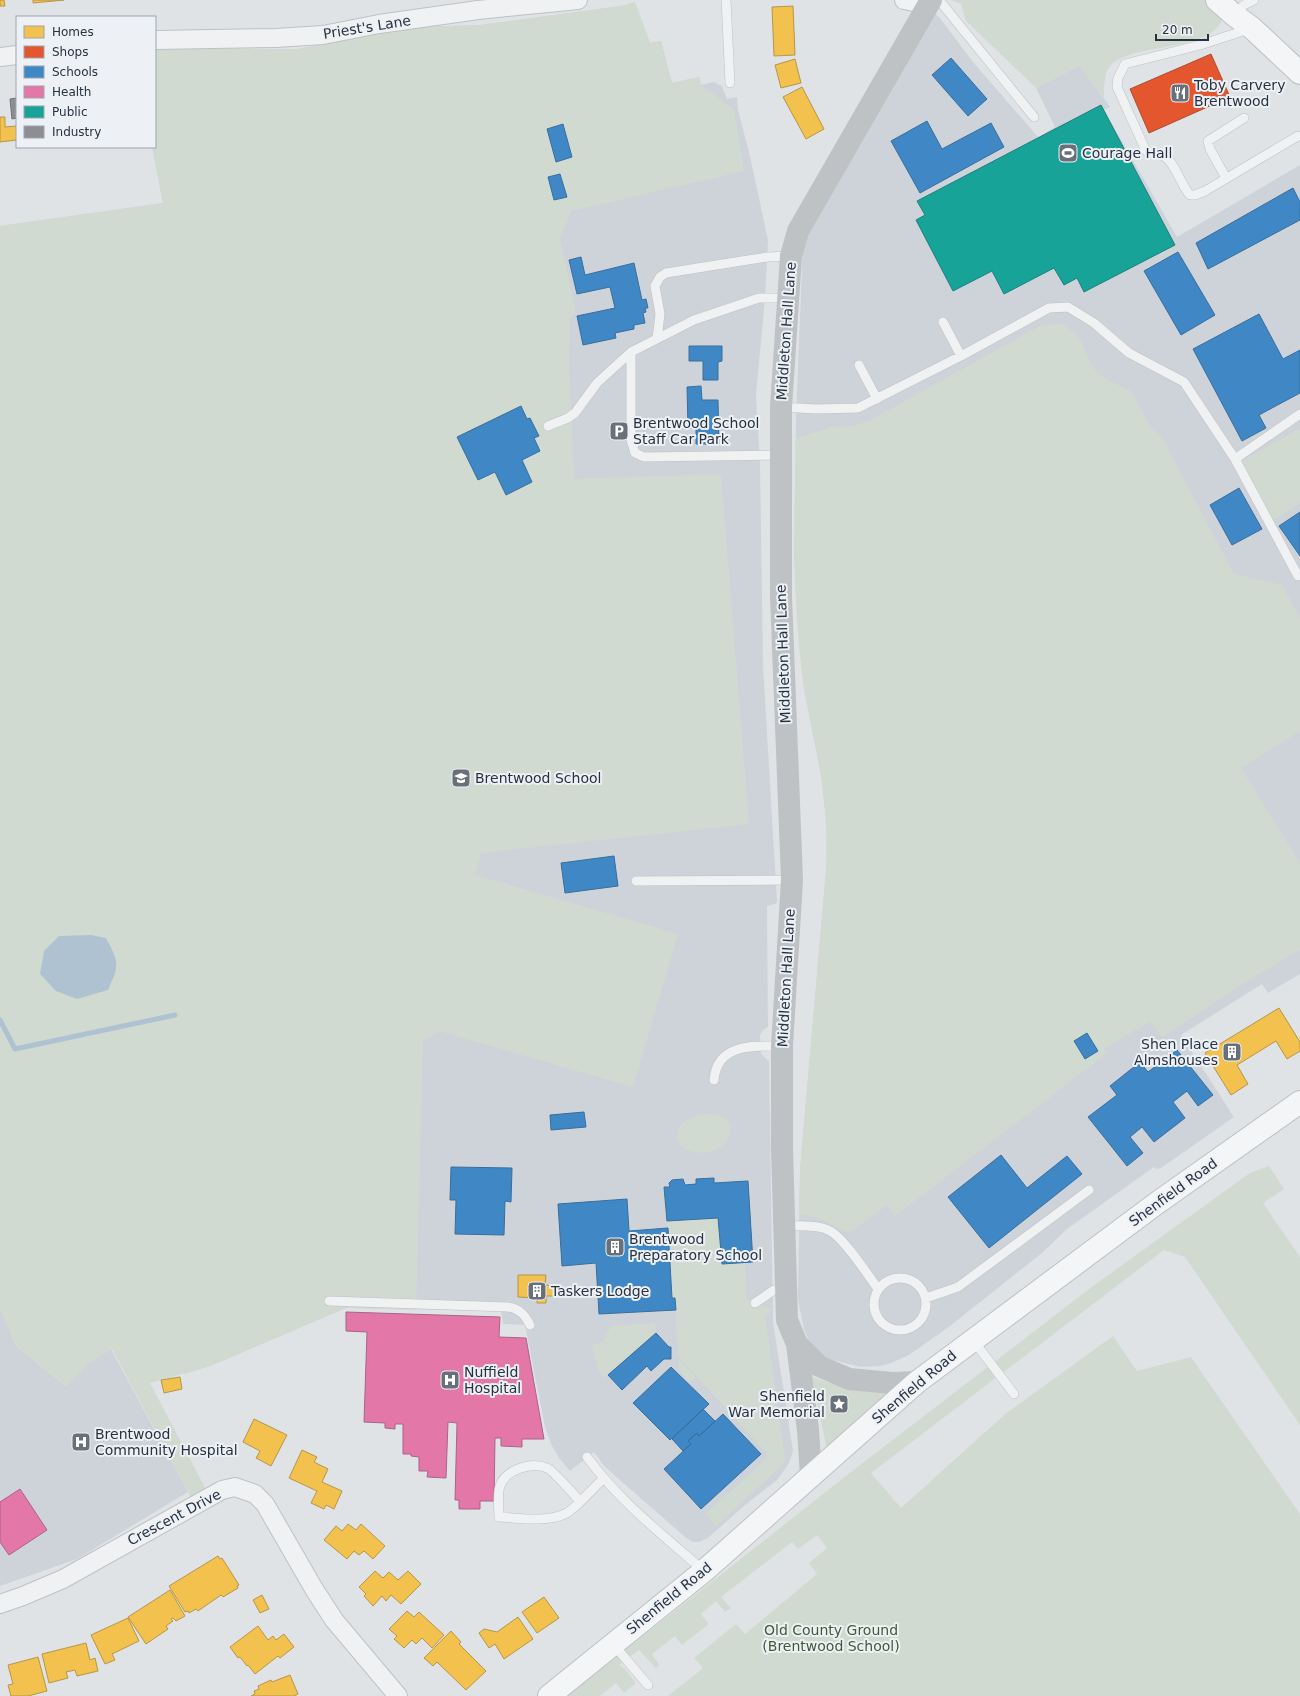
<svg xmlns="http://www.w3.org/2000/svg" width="1300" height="1696" font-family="'DejaVu Sans',sans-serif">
  <rect width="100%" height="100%" fill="#e0e3e6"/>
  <!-- built -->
  <path fill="#ced3d9" d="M635 2 650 43 661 41 672 83 699 77 701 85 714 82 722 86 727 99 737 97 738 110 749 152 768 240 765 298 756 395 760 464 763 665 777 902 775 904 767 906 768 1027 763 1030 760 1035 761 1054 769 1061 773 1322 793 1451 789 1463 777 1480 745 1505 708 1538 699 1542H693L685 1537 604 1466 594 1452 570 1471 559 1458 552 1446 545 1427 525 1325 503 1324 501 1311 346 1308 210 1366 184 1374 0 226 163 203 152 147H155V50L298 49 414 27 480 25 621 6Z
    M934 13 939 17 973 62 1038 137 1055 127 1036 88 1080 65 1110 107 1104 110 1177 237 1300 165V974L1268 993 1262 984 1181 1035 1234 1117 1161 1168 1156 1169 1154 1167 1067 1229 1042 1253 950 1326 909 1355 889 1364 880 1366 861 1367 833 1360 825 1357 809 1341 804 1329 798 1300 800 1170 826 871 827 849 826 819 821 775 804 689 799 632 794 559 796 418 803 242Z
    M0 1307 16 1346 66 1386 88 1364 111 1349 188 1492 77 1559 0 1586Z"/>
  <!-- green -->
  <path fill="#d1dad1" d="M951 0H1217L1223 6C1223 11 1223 20 1220 24 1200 54 1120 42 1107 71 1104 79 1104 89 1104 98L1080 65 1036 88 966 21 961 4Z
    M635 2 650 43 661 41 672 83 699 77 701 85 734 110 744 171 571 211 560 239 576 313 570 318 569 364 574 479 721 474 749 824 481 853 475 875 678 934 633 1087 439 1031 423 1041 416 1310 346 1308 210 1366 150 1383 210 1497 195 1505 112 1349 88 1364 66 1386 16 1346 0 1307V226L163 203 152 147H155V50C176 50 196 48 217 48 244 48 271 51 298 49L414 27 480 25 621 6Z
    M1060 324C1086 335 1080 347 1093 367 1102 380 1117 384 1130 390L1152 429 1161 436 1234 574 1282 585 1300 618V731L1241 768 1300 863V950L1257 975 1162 1037 1150 1021 1104 1049 1107 1053 895 1216 887 1205 849 1233 819 1218 799 1214 800 1170 826 871C827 838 826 806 821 774 817 745 809 717 804 688 792 605 794 521 796 438L833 427 852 426 871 420 1031 331 1040 326Z
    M1297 430 1300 431V503L1277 518H1272L1243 469 1242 464 1244 460Z
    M703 1114C751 1111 729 1159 695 1152 688 1151 682 1148 678 1141 674 1124 689 1117 703 1114Z
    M1269 1166 1284 1189 1263 1203 1300 1257V1425L1185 1257 1164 1250 871 1473 901 1508 1004 1415 1113 1336 1137 1371 1191 1357 1300 1514V1696H668L703 1668 694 1658 736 1624 745 1634 817 1574 809 1563 827 1548 817 1535 798 1549 792 1542 721 1597 731 1608 725 1612 716 1601 701 1614 709 1624 682 1645 675 1636 652 1654 659 1665 656 1668 639 1650 619 1665 625 1669 635 1682V1684L624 1693 616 1683 600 1696H567L842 1479 1093 1286 1250 1173Z
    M718 1218 722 1264 745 1262 747 1299 773 1309 765 1316 785 1460 779 1468 716 1526 706 1514 765 1460 767 1457V1453L678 1356 675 1298H672L667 1221Z
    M655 1323 656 1333 605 1378 599 1372 592 1345 604 1342V1339L611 1326Z
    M679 1359 696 1378 690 1383 679 1370Z
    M812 1377 848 1389 888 1394 827 1450Z"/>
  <!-- water -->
  <path fill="#aec2d2" d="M91 935 106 938C119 963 120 964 108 990L77 999 56 991 40 974 44 951 59 936Z"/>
  <!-- homes -->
  <path fill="#f2c14e" stroke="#b5964a" d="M0 0H4L5 6H0Z
    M33 0H64L33 3Z
    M793 6 795 55 774 56 772 7Z
    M795 59 801 83 781 88 775 65Z
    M802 87 824 129 806 139 783 97Z
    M0 117H5V127L17 126V140L0 142Z
    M1279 1008 1300 1042V1051L1287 1059 1276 1041 1237 1065 1248 1084 1231 1095 1205 1053Z
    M518 1275H546L545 1285 555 1286V1296H546V1303H537V1298L518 1297Z
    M180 1377 182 1389 164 1393 161 1380Z
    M254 1419 287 1435 271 1466 256 1458 260 1451 243 1442Z
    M302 1450 317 1457 314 1462 328 1469 322 1482 342 1491 334 1509 326 1505 324 1509 311 1503 317 1491 289 1478Z
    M348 1524 356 1530 361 1524 385 1546 373 1559 364 1551 359 1555 354 1551 347 1559 324 1540 336 1526 342 1531Z
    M218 1556 220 1559 222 1558 239 1585 237 1586 238 1588 223 1597 221 1595 198 1611 196 1609 189 1613 188 1611 185 1612 169 1586Z
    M375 1571 383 1578 389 1572 398 1580 408 1571 421 1584 401 1604 391 1595 386 1601 382 1596 373 1606 364 1596 366 1594 359 1587Z
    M170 1590 185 1616 176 1621 173 1618 171 1619 173 1621 166 1626 168 1629 146 1644 128 1617Z
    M262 1595 269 1609 260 1613 253 1600Z
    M544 1597 559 1618 537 1633 522 1612Z
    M407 1611 414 1617 419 1612 444 1635 432 1648 422 1638 416 1644 412 1640 404 1648 394 1639 397 1636 389 1629Z
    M518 1617 533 1639 504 1659 495 1644 489 1648 479 1633 484 1629 497 1632Z
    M128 1618 139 1641 112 1654 115 1660 105 1664 91 1635Z
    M258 1626 268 1640 273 1636 276 1640 284 1634 294 1647 280 1658 278 1656 255 1674 248 1665 247 1666 240 1657 238 1658 230 1647Z
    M451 1631 461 1642 459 1644 486 1671 466 1690 437 1662 433 1666 424 1658Z
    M86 1643 90 1660 95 1658 98 1671 77 1676 75 1670 66 1672 68 1678 49 1683 42 1654Z
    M38 1657 47 1691 28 1696H11L8 1685 13 1684 8 1665Z
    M290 1675 298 1694 294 1696H251L255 1694 254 1691 259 1689 258 1686 271 1680 272 1682Z"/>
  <!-- shops -->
  <path fill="#e4572e" stroke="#ab4c33" d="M1211 54 1230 97 1149 133 1130 89Z"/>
  <!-- schools -->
  <path fill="#3f88c5" stroke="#386e9d" d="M951 58 987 99 968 116 932 75Z
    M927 121 942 149 991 123 1004 147 920 193 891 141Z
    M563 124 572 157 556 162 547 129Z
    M560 174 567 197 554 200 548 177Z
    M1293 188 1300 202V220L1208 269 1196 243Z
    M1178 252 1215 315 1181 335 1144 271Z
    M581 257 585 275 634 263 642 300 646 299 648 308H645L646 312 643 313 645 323 634 325V329L615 333 616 338 583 345 577 316 615 308 610 287 577 294 569 260Z
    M1259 314 1283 359 1300 350V393L1259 415 1266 428 1242 441 1193 349Z
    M689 346H722V361L718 362V380H703V361H689Z
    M701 386 702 400H718L719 444H696V428H688L687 387Z
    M521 406 527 419 530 418 539 436 534 438 540 451 522 460 532 482 506 495 495 472 478 480 457 437Z
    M1239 488 1262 529 1232 545 1210 505Z
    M1300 512V556L1279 526Z
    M614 856 618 886 565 893 561 863Z
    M1087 1033 1098 1051 1085 1059 1074 1041Z
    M1177 1050 1213 1095 1198 1106 1187 1091 1173 1102 1185 1118 1154 1142 1142 1127 1130 1137 1143 1153 1127 1166 1088 1117 1117 1095 1110 1086 1140 1062 1148 1072Z
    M584 1112 586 1127 551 1130 550 1115Z
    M1001 1155 1027 1188 1067 1156 1082 1174 989 1248 948 1197Z
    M451 1167 512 1168 511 1202 505 1201 504 1235 455 1234 456 1200H450Z
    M714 1178V1183L748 1181 753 1262 722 1264 718 1218 667 1221 664 1187H670L669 1183 672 1180 683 1179 685 1185 696 1184V1179Z
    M627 1199 629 1231 668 1228 672 1298H675L676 1310 599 1314 596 1263 562 1266 558 1204Z
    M656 1333 669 1347H671V1359H664L651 1371 647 1366 622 1390 608 1375Z
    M671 1367 709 1404 670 1440 633 1403Z
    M703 1409 715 1421 699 1436 697 1433 688 1441 691 1444 683 1451 672 1439Z
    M723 1414 761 1454 701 1509 664 1469 691 1444 688 1441 697 1433 699 1436Z"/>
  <!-- health -->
  <path fill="#e377a8" stroke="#ab6288" d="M346 1312 500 1317 499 1337 526 1338 544 1439H522V1447L501 1446V1438H495L494 1501H480V1509H459V1500H455L457 1423 448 1422 446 1478 427 1477 428 1471H419V1457L411 1456V1454H403V1424H395V1429L385 1428V1423L364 1422 367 1332 346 1331Z
    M20 1489 47 1530 9 1555 0 1542V1502Z"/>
  <!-- public -->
  <path fill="#17a398" stroke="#1c817d" d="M1101 105 1175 245 1084 292 1077 278 1064 285 1054 268 1004 294 992 271 953 291 916 220 925 215 917 201Z"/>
  <!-- industry -->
  <path fill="#8d8d92" stroke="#6e7279" d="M17 98V118L12 119 10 99Z"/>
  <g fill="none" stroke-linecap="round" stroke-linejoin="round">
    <!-- stream -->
    <path stroke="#aec2d2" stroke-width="5" d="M0 1020 15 1049 175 1015"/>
    <defs>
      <path id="lane" d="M726 0 730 83
        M939 0 1034 117
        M1234 15 1244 5 1254 0
        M1249 29 1200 45 1125 64 1118 78 1117 87 1146 151C1153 153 1160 153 1165 157 1175 163 1181 185 1190 195H1195L1205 191 1298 136
        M1226 178 1210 149 1208 141 1244 118
        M943 322 961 356
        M657 339 660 314 655 286 660 277 666 273 767 257 791 256
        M631 352V440L635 453 644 457 781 455
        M859 365 877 399
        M781 407 816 409 858 408 961 356 1049 308 1068 307 1094 323 1129 353 1184 382 1235 459 1298 576
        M548 426 568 418 575 413 597 383 631 352 694 320 759 298H788
        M1235 459 1300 414
        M636 881 792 880
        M714 1080C717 1043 754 1046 782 1046
        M783 1226C796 1226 819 1224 830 1231 844 1238 868 1275 878 1289
        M874 1304a26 26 0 1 1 52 0a26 26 0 1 1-52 0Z
        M926 1298 958 1287 1089 1190
        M329 1301 508 1307C520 1309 525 1315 530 1325
        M755 1303 774 1290 786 1289
        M973 1340 1014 1394
        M587 1457C619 1501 663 1535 704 1571
        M580 1501C574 1495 553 1470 547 1468 532 1461 505 1470 500 1486 497 1495 499 1508 499 1517 520 1518 547 1523 567 1513 577 1507 593 1488 603 1479
        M613 1644 648 1685"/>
      <path id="street" d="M904 0 928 5
        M155 40 276 38 323 35 379 24 478 10 578 0
        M0 57 17 55
        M0 1604 23 1596 63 1579 222 1490 235 1487 255 1494 265 1504 314 1589 334 1620 398 1696"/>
      <path id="primary" d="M1217 0 1234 15 1252 28 1300 73
        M549 1696 704 1571 917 1382 1157 1203 1300 1102"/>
    </defs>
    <!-- lane casing -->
    <use href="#lane" stroke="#bec1c4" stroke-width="10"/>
    <!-- street casing -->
    <use href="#street" stroke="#bec1c4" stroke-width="20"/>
    <!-- primary casing -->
    <use href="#primary" stroke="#bcc0c4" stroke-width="24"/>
    <!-- lane -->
    <use href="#lane" stroke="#f0f1f2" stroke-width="9"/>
    <!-- street -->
    <use href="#street" stroke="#f0f1f2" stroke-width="18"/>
    <!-- secondary -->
    <path stroke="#bec2c5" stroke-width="22" d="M797 1344 819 1366 849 1379 892 1383 917 1382
      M811 1476 808 1430 797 1344 787 1320 782 1148V1046L792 880 781 596V407L791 256 798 231 931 0"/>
    <!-- primary -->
    <use href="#primary" stroke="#f4f5f6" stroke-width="22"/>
  </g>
  <!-- icons -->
  <defs>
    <symbol id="restaurant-square" viewBox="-11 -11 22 22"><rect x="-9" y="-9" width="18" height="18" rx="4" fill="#687079" stroke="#edf1f6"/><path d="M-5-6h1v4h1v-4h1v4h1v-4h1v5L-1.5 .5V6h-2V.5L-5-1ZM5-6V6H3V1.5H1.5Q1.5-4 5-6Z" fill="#fff"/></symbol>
    <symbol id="stadium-square" viewBox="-11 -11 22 22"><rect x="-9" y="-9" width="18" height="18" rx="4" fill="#687079" stroke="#edf1f6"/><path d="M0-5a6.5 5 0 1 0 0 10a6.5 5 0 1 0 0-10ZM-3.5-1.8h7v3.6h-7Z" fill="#fff"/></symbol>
    <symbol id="parking-square" viewBox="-11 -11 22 22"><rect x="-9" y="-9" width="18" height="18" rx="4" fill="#687079" stroke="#edf1f6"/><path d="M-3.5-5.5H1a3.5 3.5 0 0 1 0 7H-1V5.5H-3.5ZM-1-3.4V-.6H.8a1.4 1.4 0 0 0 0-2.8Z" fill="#fff"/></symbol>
    <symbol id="school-square" viewBox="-11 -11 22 22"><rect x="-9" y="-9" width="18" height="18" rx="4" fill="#687079" stroke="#edf1f6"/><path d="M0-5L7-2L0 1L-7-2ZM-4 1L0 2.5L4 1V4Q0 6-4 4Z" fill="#fff"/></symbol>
    <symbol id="building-square" viewBox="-11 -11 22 22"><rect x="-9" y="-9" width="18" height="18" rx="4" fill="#687079" stroke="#edf1f6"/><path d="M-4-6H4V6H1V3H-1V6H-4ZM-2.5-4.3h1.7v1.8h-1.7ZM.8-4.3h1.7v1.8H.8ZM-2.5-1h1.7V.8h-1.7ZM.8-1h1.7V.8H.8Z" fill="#fff"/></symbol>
    <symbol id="hospital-square" viewBox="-11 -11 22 22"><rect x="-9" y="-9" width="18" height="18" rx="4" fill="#687079" stroke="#edf1f6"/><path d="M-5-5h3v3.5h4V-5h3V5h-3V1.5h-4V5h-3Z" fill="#fff"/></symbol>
    <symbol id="sight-square" viewBox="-11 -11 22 22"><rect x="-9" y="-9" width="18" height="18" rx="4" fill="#687079" stroke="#edf1f6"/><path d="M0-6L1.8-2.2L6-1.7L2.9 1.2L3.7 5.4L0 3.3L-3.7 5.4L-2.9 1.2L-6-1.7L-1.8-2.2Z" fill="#fff"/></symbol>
  </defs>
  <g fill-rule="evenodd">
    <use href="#restaurant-square" x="1169" y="82" width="22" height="22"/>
    <use href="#stadium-square" x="1057" y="142" width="22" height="22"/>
    <use href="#parking-square" x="608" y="420" width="22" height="22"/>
    <use href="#school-square" x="450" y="767" width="22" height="22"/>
    <use href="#building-square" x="1221" y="1041" width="22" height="22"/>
    <use href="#building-square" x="604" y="1236" width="22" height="22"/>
    <use href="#building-square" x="526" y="1280" width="22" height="22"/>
    <use href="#hospital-square" x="439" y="1369" width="22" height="22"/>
    <use href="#sight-square" x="828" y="1393" width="22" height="22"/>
    <use href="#hospital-square" x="70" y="1431" width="22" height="22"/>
  </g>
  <g text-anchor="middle" stroke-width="4" stroke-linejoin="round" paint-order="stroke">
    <!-- street labels -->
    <g font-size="14" fill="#27323f" stroke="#edf1f6">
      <text transform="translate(367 27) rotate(-9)" y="5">Priest's Lane</text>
      <text transform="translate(786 331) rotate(-86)" y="5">Middleton Hall Lane</text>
      <text transform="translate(783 654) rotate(-92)" y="5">Middleton Hall Lane</text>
      <text transform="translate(786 978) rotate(-87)" y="5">Middleton Hall Lane</text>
      <text transform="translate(1173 1192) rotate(-36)" y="5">Shenfield Road</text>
      <text transform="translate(914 1387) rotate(-40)" y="5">Shenfield Road</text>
      <text transform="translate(174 1517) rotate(-28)" y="5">Crescent Drive</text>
      <text transform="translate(669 1598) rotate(-39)" y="5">Shenfield Road</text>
    </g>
    <!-- poi labels -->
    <g font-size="14" fill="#27323f" stroke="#edf1f6" text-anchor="start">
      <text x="1194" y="90">Toby Carvery<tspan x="1194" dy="16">Brentwood</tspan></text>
      <text x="1082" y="158">Courage Hall</text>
      <text x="633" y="428">Brentwood School<tspan x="633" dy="16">Staff Car Park</tspan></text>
      <text x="475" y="783">Brentwood School</text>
      <text x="1218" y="1049" text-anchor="end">Shen Place<tspan x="1218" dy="16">Almshouses</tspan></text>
      <text x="629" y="1244">Brentwood<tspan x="629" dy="16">Preparatory School</tspan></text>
      <text x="551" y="1296">Taskers Lodge</text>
      <text x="464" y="1377">Nuffield<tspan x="464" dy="16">Hospital</tspan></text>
      <text x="825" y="1401" text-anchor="end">Shenfield<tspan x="825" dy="16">War Memorial</tspan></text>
      <text x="95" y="1439">Brentwood<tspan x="95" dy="16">Community Hospital</tspan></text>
    </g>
    <!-- park labels -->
    <g font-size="14" fill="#3e5b34" stroke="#edf1f6">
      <text x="831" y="1635">Old County Ground<tspan x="831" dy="16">(Brentwood School)</tspan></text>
    </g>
  </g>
  <!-- legend -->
  <rect x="16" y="16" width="140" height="132" fill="#edf1f6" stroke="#9ea5ad"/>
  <rect x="24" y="26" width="20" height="12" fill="#f2c14e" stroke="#9ea5ad"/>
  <text x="52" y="36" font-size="12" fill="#27323f">Homes</text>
  <rect x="24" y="46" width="20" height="12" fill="#e4572e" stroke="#9ea5ad"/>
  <text x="52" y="56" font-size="12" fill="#27323f">Shops</text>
  <rect x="24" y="66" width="20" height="12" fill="#3f88c5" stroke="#9ea5ad"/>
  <text x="52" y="76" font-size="12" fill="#27323f">Schools</text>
  <rect x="24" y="86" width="20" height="12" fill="#e377a8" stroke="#9ea5ad"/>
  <text x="52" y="96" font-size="12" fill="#27323f">Health</text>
  <rect x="24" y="106" width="20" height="12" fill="#17a398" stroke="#9ea5ad"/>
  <text x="52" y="116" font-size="12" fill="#27323f">Public</text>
  <rect x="24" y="126" width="20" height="12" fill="#8d8d92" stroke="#9ea5ad"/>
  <text x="52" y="136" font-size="12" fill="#27323f">Industry</text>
  <!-- scale -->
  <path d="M1156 34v6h52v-6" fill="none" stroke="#27323f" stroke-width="2"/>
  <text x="1162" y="34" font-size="12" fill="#27323f" stroke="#edf1f6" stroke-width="3" paint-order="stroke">20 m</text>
</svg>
